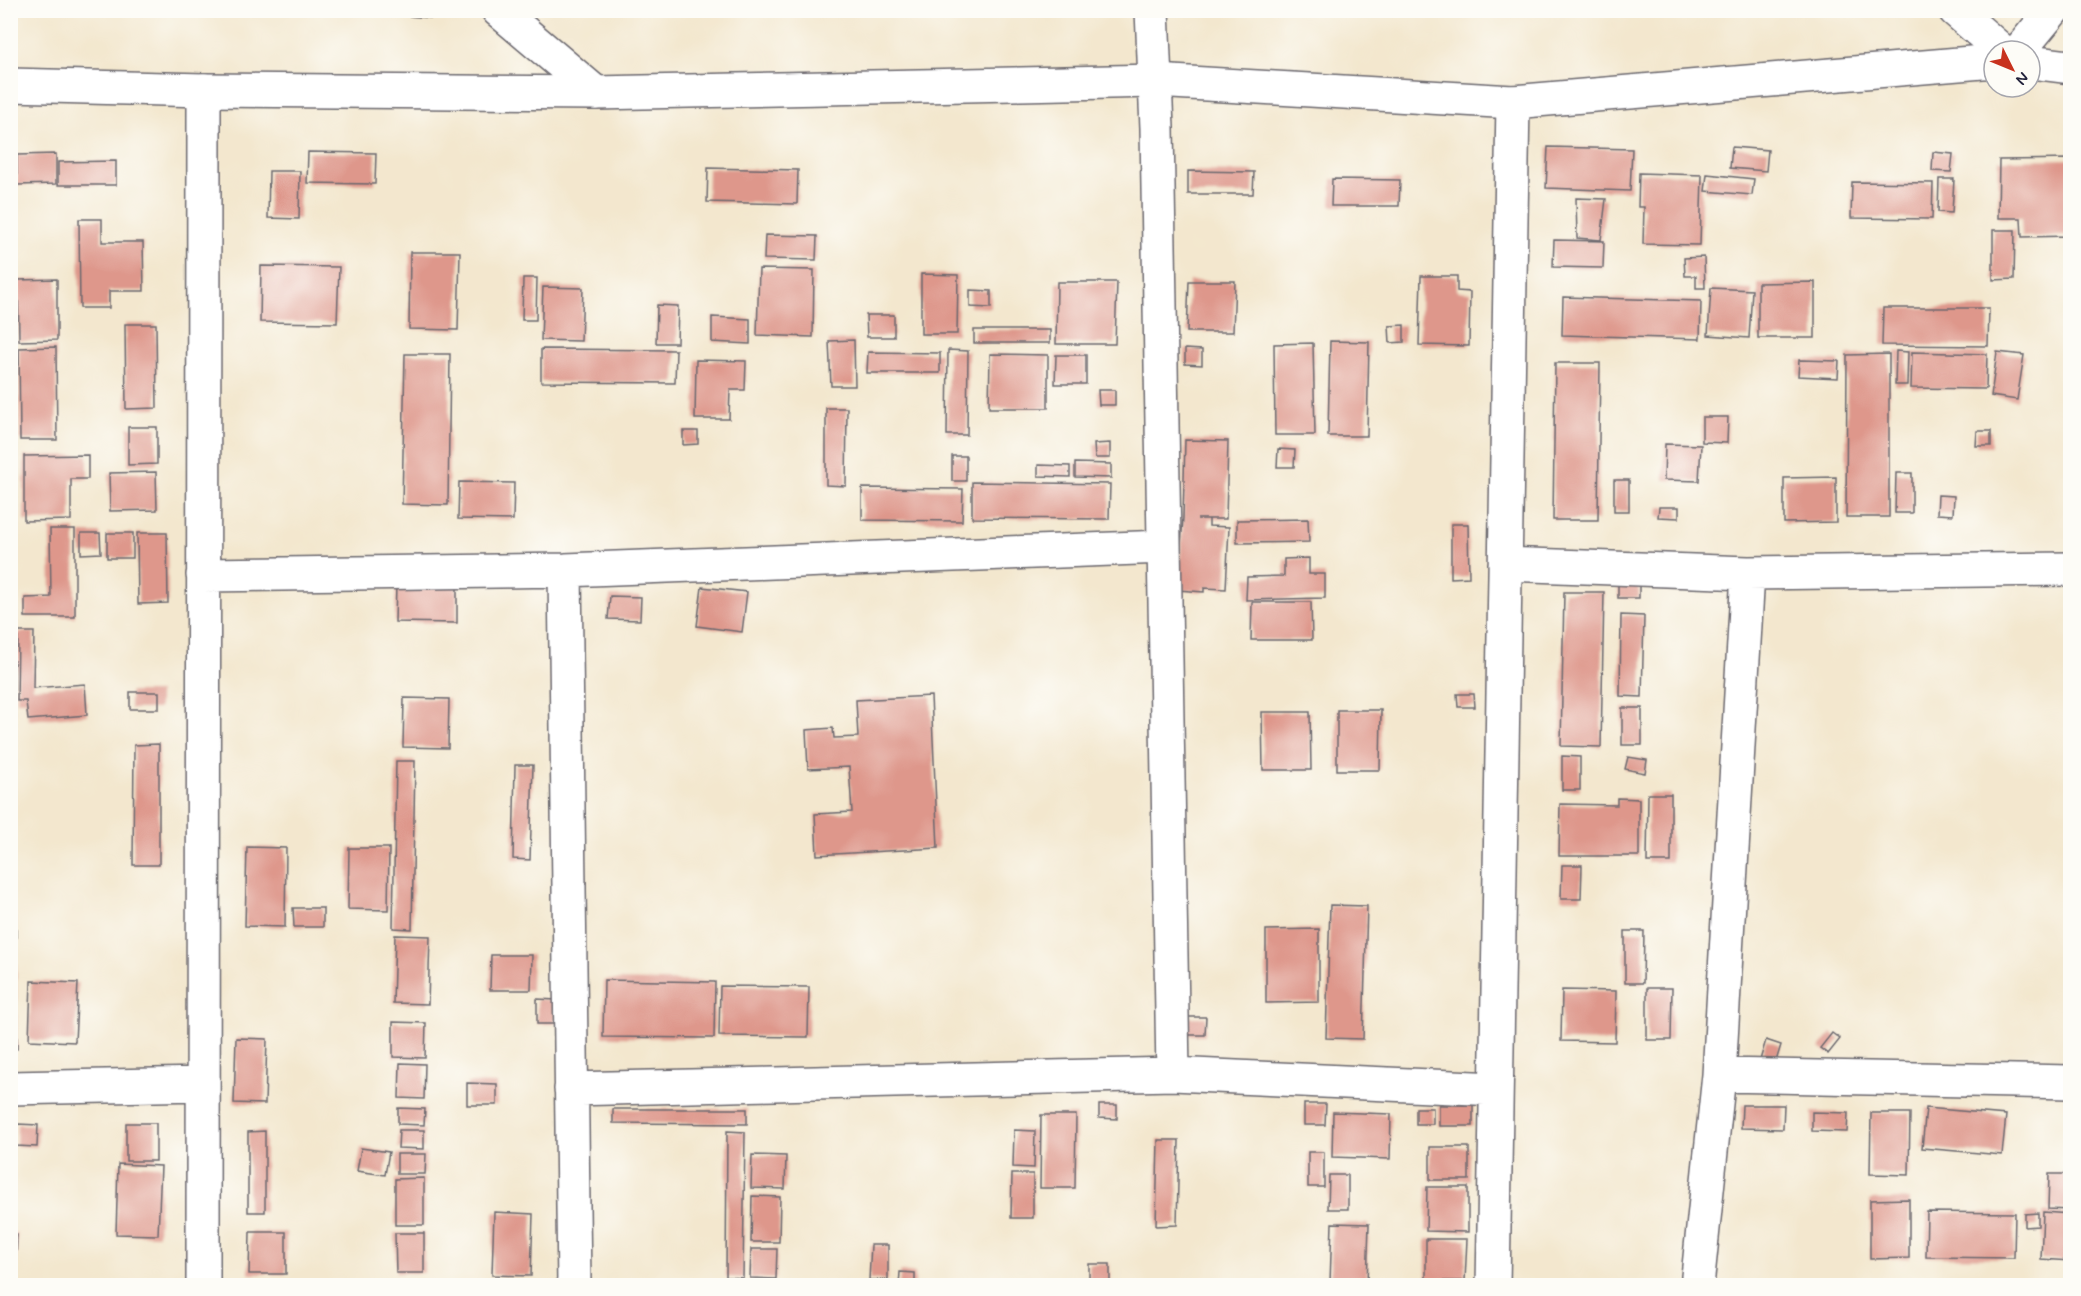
<svg xmlns="http://www.w3.org/2000/svg" width="2081" height="1296" font-family="Mynerve,sans-serif">
  <rect width="100%" height="100%" fill="#fdfcf7"/>
  <filter id="ink" filterUnits="userSpaceOnUse"><feTurbulence type="fractalNoise" baseFrequency=".0167" numOctaves="2"/><feDisplacementMap in="SourceGraphic" scale="12" xChannelSelector="R" yChannelSelector="G"/><feConvolveMatrix kernelMatrix="1 2 1 2 8 2 1 2 1" color-interpolation-filters="sRGB"/></filter>
  <filter id="wash" filterUnits="userSpaceOnUse"><feTurbulence type="fractalNoise" baseFrequency=".008" numOctaves="4" result="noise"/><feDisplacementMap in="SourceGraphic" scale="24" xChannelSelector="R" yChannelSelector="G"/><feGaussianBlur stdDeviation="1.35" result="paint"/><feColorMatrix in="noise" values="0 0 0 0 0 0 0 0 0 0 0 0 0 0 0 0 0 1.4 0 .05"/><feComposite in="paint" operator="in"/></filter>
  <g filter="url(#wash)">
    <rect width="100%" height="100%" fill="#f3e7ce"/>
    <g id="blocks">
      <!-- building -->
      <path fill="#de978b" d="M409 10H431V18L408 16Z
        M1548 147 1632 149 1630 191 1546 188Z
        M1732 147 1768 150 1766 171 1730 168Z
        M308 152 376 153 375 184 307 183Z
        M1933 152 1953 154 1951 172 1932 171Z
        M56 154V184L17 185V155Z
        M2070 159V236L2022 237 2021 218H1998L1999 160Z
        M116 161V185H58V162Z
        M708 168 798 170 797 204 707 202Z
        M269 171H300L299 219 268 218Z
        M1188 171 1254 172 1253 194H1188Z
        M1639 173 1702 175 1700 245 1643 244 1644 207H1638Z
        M1707 174 1754 179 1752 195 1705 191Z
        M1332 179 1400 180 1399 206H1331Z
        M1939 179H1954L1952 213 1938 212Z
        M1852 182 1933 183 1932 219 1851 218Z
        M1576 198 1606 199 1601 240 1577 238Z
        M79 219H102V242H143L144 291H109V308H80Z
        M1993 230H2015L2014 279 1993 280Z
        M765 235 817 236 816 260 764 259Z
        M1554 240 1604 241 1603 268 1553 267Z
        M410 252H460L458 330 409 329Z
        M1704 257 1705 288H1696V276H1685L1684 258Z
        M261 266 339 267 337 323 260 322Z
        M759 269 814 270 813 337 757 335Z
        M921 274 958 275 957 334H921Z
        M1421 276H1457V291L1470 292 1469 346 1419 345Z
        M523 278H537L536 320H522Z
        M57 279V340L19 341 18 280Z
        M1189 281H1235L1233 332H1187Z
        M1057 282H1117L1115 344H1056Z
        M1815 282V338H1758V283Z
        M543 287 583 288 581 341 541 340Z
        M1711 288 1752 290 1749 338 1708 335Z
        M970 290 991 291V308L970 307Z
        M1563 297 1701 301 1700 339 1562 335Z
        M657 305 678 306 677 343H656Z
        M1883 308H1989L1988 346 1882 345Z
        M866 315H894V337H867Z
        M712 317 750 319V344L712 342Z
        M125 324H156L157 408 126 409Z
        M1404 325V342L1390 343 1389 326Z
        M974 330H1050V343H974Z
        M854 340 855 386H831L829 341Z
        M1330 341 1369 342 1367 436H1328Z
        M1313 343 1315 435H1275L1274 344Z
        M56 347 57 440H20L19 348Z
        M541 349 676 350 675 383 541 382Z
        M1185 349 1202 350V365L1185 364Z
        M948 350 968 351 967 435H947Z
        M1896 351 1908 352 1907 385H1895Z
        M868 352 940 353V373H867Z
        M1912 352 1987 354 1986 389 1911 388Z
        M1997 352 2024 355 2017 400 1991 396Z
        M405 354H450L448 505 402 504Z
        M990 354 1048 355V408H989Z
        M1889 354V517H1846L1847 355Z
        M1056 355H1086V384H1055Z
        M696 360 746 361 745 390H730L729 419H695Z
        M1799 360 1839 361 1838 378 1798 376Z
        M1555 363H1600L1598 520H1553Z
        M1098 390H1115V405H1099Z
        M826 408H847L846 486 826 485Z
        M1702 417H1728L1727 443 1702 442Z
        M128 427H157V464L128 465Z
        M683 431H698V444L683 445Z
        M1977 431H1991V446H1976Z
        M1185 440 1228 441 1226 519H1197H1209V526L1229 527 1226 589 1204 588V592L1178 590 1183 518Z
        M1110 443V458H1095L1094 444Z
        M1665 444 1701 445 1699 481 1664 480Z
        M1278 449 1295 450 1294 467H1277Z
        M88 455V479H71V520L24 521V456Z
        M952 456H966V481H952Z
        M1075 463 1111 464V478L1075 477Z
        M1038 465 1070 466V477L1038 476Z
        M156 472 157 510 110 511 109 473Z
        M1896 473H1912V513H1895Z
        M1836 477V522L1784 523V478Z
        M1614 480H1629V511H1614Z
        M459 482 514 483 513 520 458 519Z
        M972 482 1110 484 1109 519 972 518Z
        M862 488 963 489 962 521 862 520Z
        M1938 495 1954 496 1953 515 1937 514Z
        M1659 507H1679V518L1658 517Z
        M1308 519 1309 542 1237 543V520Z
        M1451 524H1468L1469 577 1451 578Z
        M50 529H75V617H25V598L51 597Z
        M81 533H100L101 553 81 554Z
        M107 533H133V558H107Z
        M137 533H167L168 603 138 604Z
        M1309 558V574H1325V598L1246 600 1247 577 1284 576V559Z
        M1618 581H1639V598H1618Z
        M396 584 457 585V623L395 622Z
        M702 587 747 592 742 632 697 626Z
        M1564 592H1604L1601 747 1561 746Z
        M610 596 641 597 640 620 608 619Z
        M1252 602H1311L1312 640H1251Z
        M1621 615 1644 616 1642 697 1620 696Z
        M18 632H34L33 688 85 684 87 715 28 720 26 701H17Z
        M10 661H14V698H10Z
        M130 692H159V709H130Z
        M1457 694H1474L1475 707H1458Z
        M931 696 938 848 817 855 815 814 852 812 849 767 808 769 806 730 833 728 834 738 858 737 856 700Z
        M404 698 449 699 448 748 403 747Z
        M1622 708H1642V745H1622Z
        M10 709H14V749H10Z
        M1337 710H1381L1380 770H1337Z
        M1262 712H1310L1311 770H1263Z
        M159 744V865H133L134 745Z
        M1562 756 1580 757V790H1562Z
        M1628 757 1647 760 1645 773 1625 769Z
        M396 761H415L412 929 393 928Z
        M515 765H533L530 860 513 859Z
        M1648 794H1671V862H1647Z
        M1617 798 1639 799V856H1559L1560 804 1617 805Z
        M247 847 286 848 285 927 245 926Z
        M349 848H389L388 910 348 909Z
        M1562 865H1582L1581 899H1561Z
        M1330 905 1367 906 1363 1039 1326 1038Z
        M293 908H323V927H294Z
        M10 919H16L17 1049H10Z
        M1319 929V1002L1266 1003V930Z
        M1625 931H1644L1643 983H1625Z
        M395 935 430 936 428 1004 393 1003Z
        M491 955H532L531 990H490Z
        M604 980 715 982 714 1038 603 1037Z
        M31 981 78 983 75 1042 29 1040Z
        M720 986 809 987 808 1037 719 1036Z
        M1647 988H1672L1671 1040H1647Z
        M1562 990 1616 991 1615 1042 1561 1041Z
        M537 999 556 1000 555 1024H537Z
        M1187 1017H1206L1205 1035H1187Z
        M393 1022 426 1023 425 1058 393 1057Z
        M1832 1033 1840 1039 1828 1054 1820 1048Z
        M236 1038 267 1039 265 1104 234 1103Z
        M1766 1040 1781 1045 1772 1074 1757 1070Z
        M400 1063 425 1064 424 1099 399 1098Z
        M467 1083 497 1084V1105H467Z
        M1304 1104H1326L1325 1125H1304Z
        M1099 1105H1117V1119L1099 1118Z
        M1439 1105H1473V1126H1439Z
        M1742 1105H1784L1783 1129 1741 1128Z
        M398 1108 425 1109 424 1125 398 1124Z
        M1416 1108H1433V1124H1416Z
        M1926 1108 2006 1115 2002 1155 1922 1148Z
        M613 1109H747V1124L613 1123Z
        M1333 1112 1391 1114 1390 1159 1332 1157Z
        M1812 1112 1848 1113 1847 1132 1812 1131Z
        M1871 1113H1910L1909 1175 1870 1174Z
        M1041 1115H1076L1075 1188H1040Z
        M126 1123H156V1161H126Z
        M17 1124 38 1125 37 1147 16 1146Z
        M399 1130H424V1149L398 1148Z
        M1014 1130 1035 1131 1034 1168 1013 1167Z
        M265 1131V1212H248V1132Z
        M727 1131 745 1132 743 1278 726 1277Z
        M1158 1140H1179L1177 1225 1156 1226Z
        M1430 1147H1469V1180H1430Z
        M361 1148 389 1152 385 1175 357 1171Z
        M1308 1152H1324V1187H1308Z
        M397 1154H426L425 1174H397Z
        M752 1155 786 1156 785 1189 751 1188Z
        M118 1164 161 1166 158 1235 116 1234Z
        M1012 1174H1033V1218H1011Z
        M2049 1174H2070V1210L2048 1209Z
        M1329 1175H1348V1209H1328Z
        M424 1178V1225H395V1179Z
        M1427 1187H1468V1232L1426 1231Z
        M752 1196 780 1197 779 1242H751Z
        M1909 1199V1258L1870 1259V1200Z
        M494 1212 533 1214 531 1276 492 1275Z
        M1927 1212 2015 1213 2014 1258 1926 1257Z
        M2043 1212 2070 1214V1261L2041 1259Z
        M2038 1213V1226L2025 1227V1214Z
        M1332 1223 1369 1224 1367 1284 1330 1283Z
        M250 1232H286V1274H249Z
        M395 1233H424V1273H396Z
        M10 1234H17L15 1286H10Z
        M1426 1239H1467L1465 1281H1426Z
        M871 1245H888V1280H869Z
        M751 1249H777L776 1279 750 1278Z
        M1089 1264H1110V1282H1089Z
        M900 1272 915 1273V1286H899Z
        M394 1283H429V1286H394Z"/>
    </g>
  </g>
  <g filter="url(#ink)">
    <use href="#blocks" fill-opacity="0" stroke="#6b676e" stroke-width="1.5"/>
    <g fill="none" stroke-linecap="round" stroke-linejoin="round">
      <defs>
        <path id="minor" d="M498 10 596 93
          M1152 10 1157 128 1173 1074
          M1955 10 2002 51
          M2019 51 2053 10
          M1505 564 1748 573 2070 569
          M565 570 574 1286
          M203 575 565 570 1164 547
          M1719 1075 2070 1082
          M10 1088 203 1084
          M571 1089 1173 1074 1496 1089
          M203 1286 204 90
          M1493 1286 1513 102
          M1697 1286 1719 1075 1748 573"/>
        <path id="tertiary" d="M2030 62 2070 67
          M10 85 204 90 596 93 1155 81 1513 102 1994 61"/>
      </defs>
      <!-- minor casing -->
      <use href="#minor" stroke="#6b676e" stroke-width="36"/>
      <!-- tertiary casing -->
      <use href="#tertiary" stroke="#6b676e" stroke-width="36"/>
      <!-- minor -->
      <use href="#minor" stroke="#fff" stroke-width="33"/>
      <!-- tertiary -->
      <use href="#tertiary" stroke="#fff" stroke-width="33"/>
    </g>
  </g>
  <!-- margin -->
  <rect width="2081" height="1296" fill="none" stroke="#fdfcf7" stroke-width="36"/>
  <!-- north arrow -->
  <g transform="translate(2012 69) rotate(133)"><circle r="28" fill="#fdfcf7" stroke="#a5a5ac" stroke-width="1.5"/>
  <path d="M0-4.5L10 22L0 15L-10 22Z" fill="#c8321e"/>
  <text y="-9" font-size="16" font-weight="bold" text-anchor="middle" fill="#22223b">N</text>
  </g>
</svg>
